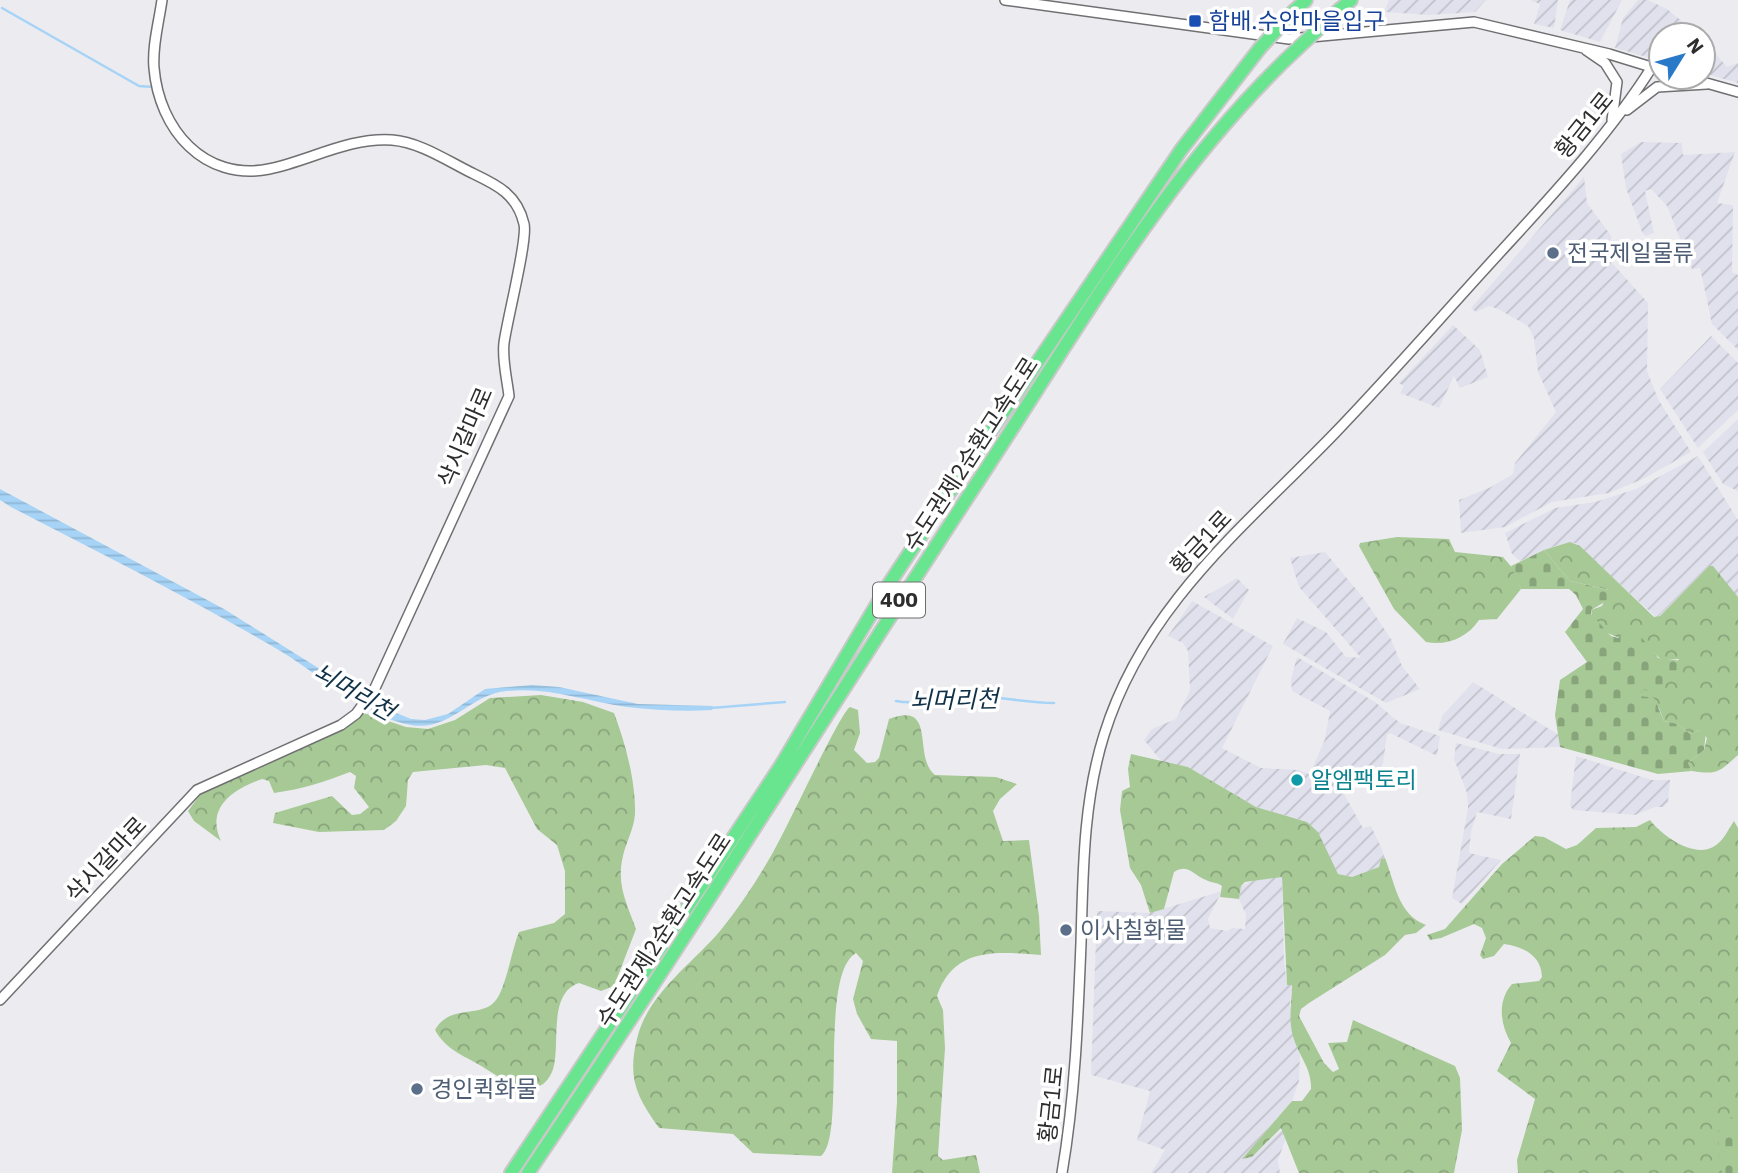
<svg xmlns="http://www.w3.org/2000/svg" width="1738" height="1173" font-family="'IBM Plex Sans','Noto Sans KR',sans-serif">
  <defs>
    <pattern id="industrial-furrows" width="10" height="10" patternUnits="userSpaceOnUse" patternTransform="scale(1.75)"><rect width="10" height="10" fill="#e0e1ec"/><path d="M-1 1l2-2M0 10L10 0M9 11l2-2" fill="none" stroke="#c0c1cb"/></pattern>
    <pattern id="forest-crowns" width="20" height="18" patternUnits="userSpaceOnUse" patternTransform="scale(1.75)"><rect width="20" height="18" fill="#a7c996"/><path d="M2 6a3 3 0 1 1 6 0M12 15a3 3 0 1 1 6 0" fill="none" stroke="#88a47b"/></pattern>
    <pattern id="cemetery-stones" width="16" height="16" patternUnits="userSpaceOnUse" patternTransform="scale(1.75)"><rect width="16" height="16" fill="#a7c996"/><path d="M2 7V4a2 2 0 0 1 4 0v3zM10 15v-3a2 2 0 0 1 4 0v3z" fill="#88a47b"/></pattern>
    <pattern id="water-rules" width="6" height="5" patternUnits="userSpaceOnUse" patternTransform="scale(1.75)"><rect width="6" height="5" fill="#a6d3f6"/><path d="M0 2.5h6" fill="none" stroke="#8fb5d3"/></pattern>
  </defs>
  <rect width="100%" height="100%" fill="#ececf0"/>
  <!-- industrial -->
  <path fill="url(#industrial-furrows)" d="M1389 0H1486L1475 12 1429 15 1384 12Z
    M1530 0H1558L1554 28 1534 24 1540 4Z
    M1570 0H1622L1600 42 1560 30Z
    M1638 0H1648L1667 9 1699 35H1661V61L1615 48 1623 18Z
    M1703 39 1727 67 1738 63V83L1703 73Z
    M1641 142 1682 143 1683 155 1735 152 1717 203 1733 205 1732 272 1738 275V350L1712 324 1700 268 1692 269 1667 206 1651 189 1645 191 1654 233 1646 236 1642 232 1626 188 1621 154Z
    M1584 177 1587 203 1612 237 1604 254 1648 303 1647 371 1658 399 1691 452 1643 479 1609 493 1552 502 1505 527 1461 533 1459 500 1491 487 1513 474 1515 463 1556 412 1538 372 1534 338 1528 326 1498 309 1489 306 1476 312 1471 308Z
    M1453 325 1480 350 1488 377 1460 388 1454 376 1439 408 1400 393 1404 386 1399 383Z
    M1711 336 1738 363V410L1698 448 1660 389Z
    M1738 419V491L1723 484 1703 452Z
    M1698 456 1738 520V597L1709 566 1657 618 1575 543 1555 546 1520 561 1512 554 1505 533 1555 508 1595 502 1636 489Z
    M1325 552 1365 600 1391 639 1402 666 1420 689 1386 703 1283 644 1297 618 1326 632 1346 657 1361 658 1299 587 1290 558Z
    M1237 578 1249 590 1233 619 1204 597Z
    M1192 601 1273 646 1222 748 1261 768 1298 770 1339 785 1363 828 1371 826 1381 847 1385 858 1381 859 1379 867 1352 877 1337 874 1321 840 1307 822 1256 807 1188 767 1162 762 1144 740 1152 729 1176 719 1190 690 1188 651 1183 643 1168 636Z
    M1297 657 1375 702 1400 723 1440 736 1437 756 1390 733 1387 735 1383 763 1377 775 1363 778 1313 767 1325 739 1330 711 1292 691 1291 680Z
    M1473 682 1559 735 1560 747 1502 749 1438 730 1442 716Z
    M1456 743 1499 754H1520L1511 819 1477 812 1471 832 1469 853 1501 860 1462 904 1452 898 1468 808 1467 793 1454 759Z
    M1576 756 1652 780H1670L1668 802 1663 807H1655L1635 815 1573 810 1570 806Z
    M1282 876 1284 960 1287 984 1292 985 1290 1005 1300 1052 1299 1081 1292 1101 1243 1158 1252 1157 1283 1129 1286 1138 1278 1160 1280 1173H1151L1165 1150 1137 1140 1150 1091 1091 1075 1097 911 1150 913 1222 891 1208 919 1210 928 1228 931 1232 928 1245 929 1246 915 1239 899 1241 886 1263 877Z"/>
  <!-- forest -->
  <path fill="url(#forest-crowns)" d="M1397 537 1449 539 1455 552 1503 557 1514 570 1521 589 1497 619 1479 620C1467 638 1447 646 1426 642L1394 609 1359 546 1360 543Z
    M1570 542 1580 546 1654 617 1660 616 1709 566H1713L1738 597V755C1719 772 1718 775 1692 771L1688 763 1704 750 1707 738 1700 730 1690 734 1678 724 1664 721 1659 708 1639 697 1643 690C1669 686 1668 681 1679 659L1663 660C1657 657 1654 653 1650 650 1632 638 1593 638 1591 610L1602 606 1609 590 1570 581 1544 550Z
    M541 695 583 702 614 713C625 742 636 782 635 814 634 829 626 842 623 856 616 885 627 903 636 929L614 986 601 991 579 983C546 994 562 1049 552 1072 538 1104 504 1080 486 1069 468 1057 446 1051 435 1030 450 1003 482 1019 496 1000 506 987 512 949 519 932L554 923 565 914V871L557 845 537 829 505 768 486 765 413 772 408 780 406 806 396 821 384 830 319 832 273 823 275 813 332 796 352 815 360 814 369 807 354 788 356 776 350 772C324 782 303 789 274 793L269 781 262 779C234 789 205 807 221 841L194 821 188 811 202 792 343 729 364 713 406 727 428 729 455 720 490 698Z
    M850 707 858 710 860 733 854 750 867 763 875 762 879 758 889 719C938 700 912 757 935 775L996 777 1017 784 1000 799 993 811 1003 841 1029 840 1039 916 1041 955C998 952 954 946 937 996L943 1010 945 1048 938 1156 943 1160 976 1155 980 1173H892L897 1102V1041L871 1039 857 1014 853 999 863 961 856 953C818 975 847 1137 821 1156L753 1153 733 1134 659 1128C635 1095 627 1076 638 1035 650 992 693 963 720 931 738 909 754 885 768 861 783 838 839 714 850 707Z
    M1131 754 1188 767 1256 807 1307 822 1318 832 1338 874 1352 877 1379 867 1381 859 1385 858C1395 883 1398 915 1426 925L1416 933 1405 935 1385 955 1309 1003 1301 1009 1299 1016 1324 1063 1333 1072 1339 1069 1328 1043 1347 1042 1353 1020 1455 1066 1460 1078 1462 1130 1454 1173H1299L1281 1128 1252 1157 1242 1159 1292 1101H1302L1311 1089C1312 1068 1298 1055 1293 1036 1288 1018 1292 1003 1292 985H1287L1282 877 1245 882 1241 886 1239 899 1220 897 1222 886C1217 882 1212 883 1206 880 1193 875 1188 863 1174 872L1164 909 1150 913 1141 885 1130 868 1120 810 1122 791 1130 787 1128 769Z
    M1650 820C1661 835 1693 858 1713 847 1723 842 1728 830 1734 821L1738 828V1173H1518L1517 1160 1535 1099 1497 1071 1511 1043C1500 1024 1497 1001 1512 984L1539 981 1542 977C1541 955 1524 947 1504 944L1494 956 1483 959 1480 955 1486 938 1482 928 1474 924 1441 938 1430 940 1427 935 1445 929 1502 864 1535 836 1544 837 1566 849 1577 845 1596 828 1636 827Z"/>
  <!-- cemetery -->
  <path fill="url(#cemetery-stones)" d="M1544 550 1570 581 1609 590 1610 599 1591 610V614L1611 636 1618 638 1627 631 1637 632 1658 658 1682 661 1679 676 1654 691 1643 690 1640 696 1654 698 1664 721 1678 724 1690 734 1700 730 1706 732 1704 750 1688 763 1692 771 1658 774 1560 747 1555 715 1560 680 1587 662 1565 632 1583 609 1576 595 1569 589H1521L1511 566Z
    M1738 1115V1173H1723L1719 1165 1718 1131 1730 1118Z"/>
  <!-- water -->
  <path fill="url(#water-rules)" d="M0 489 224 609 379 706 411 719 425 720 448 714 485 689 532 685 559 687 638 704 713 706 712 710C684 712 655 710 627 707 585 701 550 687 507 691 470 694 450 732 411 725 367 718 320 675 282 652 194 600 102 554 11 507L0 500Z"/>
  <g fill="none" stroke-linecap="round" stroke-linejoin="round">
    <!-- stream -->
    <path stroke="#a6d3f6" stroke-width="2.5" d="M2 8 139 86 153 87
      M896 701C921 706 946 695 972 696 999 696 1026 703 1054 703
      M711 708 785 702"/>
    <defs>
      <path id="minor" d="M1005 0 1289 39 1474 22 1609 54 1661 70
        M1586 50 1605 63 1617 82 1612 120
        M1685 77 1738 92
        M1627 110 1657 87 1707 84
        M0 1000 197 790 341 725 356 714 375 688 509 396C507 379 502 360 504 343 507 320 528 239 524 224 517 193 495 184 470 172 446 160 419 142 392 140 349 137 309 161 269 169 204 182 159 129 154 68 152 46 159 22 162 0
        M1062 1173C1075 1097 1078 1020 1081 943 1083 873 1083 802 1104 735 1144 606 1243 528 1333 435 1385 381 1434 325 1484 270 1543 205 1605 141 1652 67"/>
      <path id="highway" d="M1339 10 1351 0
        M1294 11 1306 0
        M511 1173 780 767 889 584 949 493 1181 150 1260 48
        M528 1173C686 940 834 701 988 466 1082 322 1171 166 1298 48"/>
    </defs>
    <!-- minor casing -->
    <use href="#minor" stroke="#707073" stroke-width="12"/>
    <!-- highway casing -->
    <use href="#highway" stroke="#c8c8c9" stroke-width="16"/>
    <!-- minor -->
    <use href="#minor" stroke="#fff" stroke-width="9"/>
    <!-- highway -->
    <use href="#highway" stroke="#69e58f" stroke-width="12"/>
    <defs>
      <path id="highway-bridge" d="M1260 48 1294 11
        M1298 48 1339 10"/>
    </defs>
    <!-- highway-bridge casing -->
    <use href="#highway-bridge" stroke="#c8c8c9" stroke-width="16" stroke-linecap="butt"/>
    <!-- highway-bridge -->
    <use href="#highway-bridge" stroke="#69e58f" stroke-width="12"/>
  </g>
  <!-- markers -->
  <rect fill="#1a4fb4" stroke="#fff" stroke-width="2.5" x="1188" y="14" width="14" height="14" rx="3.5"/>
  <g fill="#5c6f8a" stroke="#fff" stroke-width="2.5">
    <circle cx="1553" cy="253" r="7"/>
    <circle cx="1066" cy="930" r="7"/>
    <circle cx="417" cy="1089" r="7"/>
  </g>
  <circle fill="#0f9aa8" stroke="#fff" stroke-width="2.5" cx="1297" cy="780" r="7"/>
  <g text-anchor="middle" stroke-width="7" stroke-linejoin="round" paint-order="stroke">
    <!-- shield labels -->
    <rect fill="#fff" stroke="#6c6c6d" stroke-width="2" x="873" y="582.5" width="52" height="35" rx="5"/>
    <g font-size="21" font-weight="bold" fill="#2d2d2e">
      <text x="899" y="607">400</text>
    </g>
    <!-- transit labels -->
    <g font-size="23" fill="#164399" stroke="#fff" text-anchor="start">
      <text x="1209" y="29">함배.수안마을입구</text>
    </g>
    <!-- street labels -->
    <g font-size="23" fill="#2d2d2e" stroke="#fff">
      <text transform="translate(1584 125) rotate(-51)" y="8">황금1로</text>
      <text transform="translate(465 437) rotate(-67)" y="8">삭시갈마로</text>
      <text transform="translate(971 454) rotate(-57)" y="8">수도권제2순환고속도로</text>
      <text transform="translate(1201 542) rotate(-47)" y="8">황금1로</text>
      <text transform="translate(106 859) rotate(-47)" y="8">삭시갈마로</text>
      <text transform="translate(664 930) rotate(-57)" y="8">수도권제2순환고속도로</text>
      <text transform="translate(1051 1104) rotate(-84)" y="8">황금1로</text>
    </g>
    <!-- service labels -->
    <g font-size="23" fill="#4e5e75" stroke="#fff" text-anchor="start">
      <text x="1567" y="261">전국제일물류</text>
      <text x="1080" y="938">이사칠화물</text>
      <text x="431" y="1097">경인퀵화물</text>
    </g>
    <!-- culture labels -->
    <g font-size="23" fill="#0d838f" stroke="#fff" text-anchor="start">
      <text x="1311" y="788">알엠팩토리</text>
    </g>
    <!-- water labels -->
    <g font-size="24" font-style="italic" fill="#0f3148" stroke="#fff">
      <text transform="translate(354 692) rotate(30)" y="8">뇌머리천</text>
      <text transform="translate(954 700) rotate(-1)" y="8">뇌머리천</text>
    </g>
  </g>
  <!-- north arrow -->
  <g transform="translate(1682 56) rotate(53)"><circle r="33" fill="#ffffff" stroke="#ababab" stroke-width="2"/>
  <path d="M0-5L12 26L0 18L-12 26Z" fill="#2879c8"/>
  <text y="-10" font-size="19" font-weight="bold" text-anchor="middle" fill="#2d2d2e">N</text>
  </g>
</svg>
